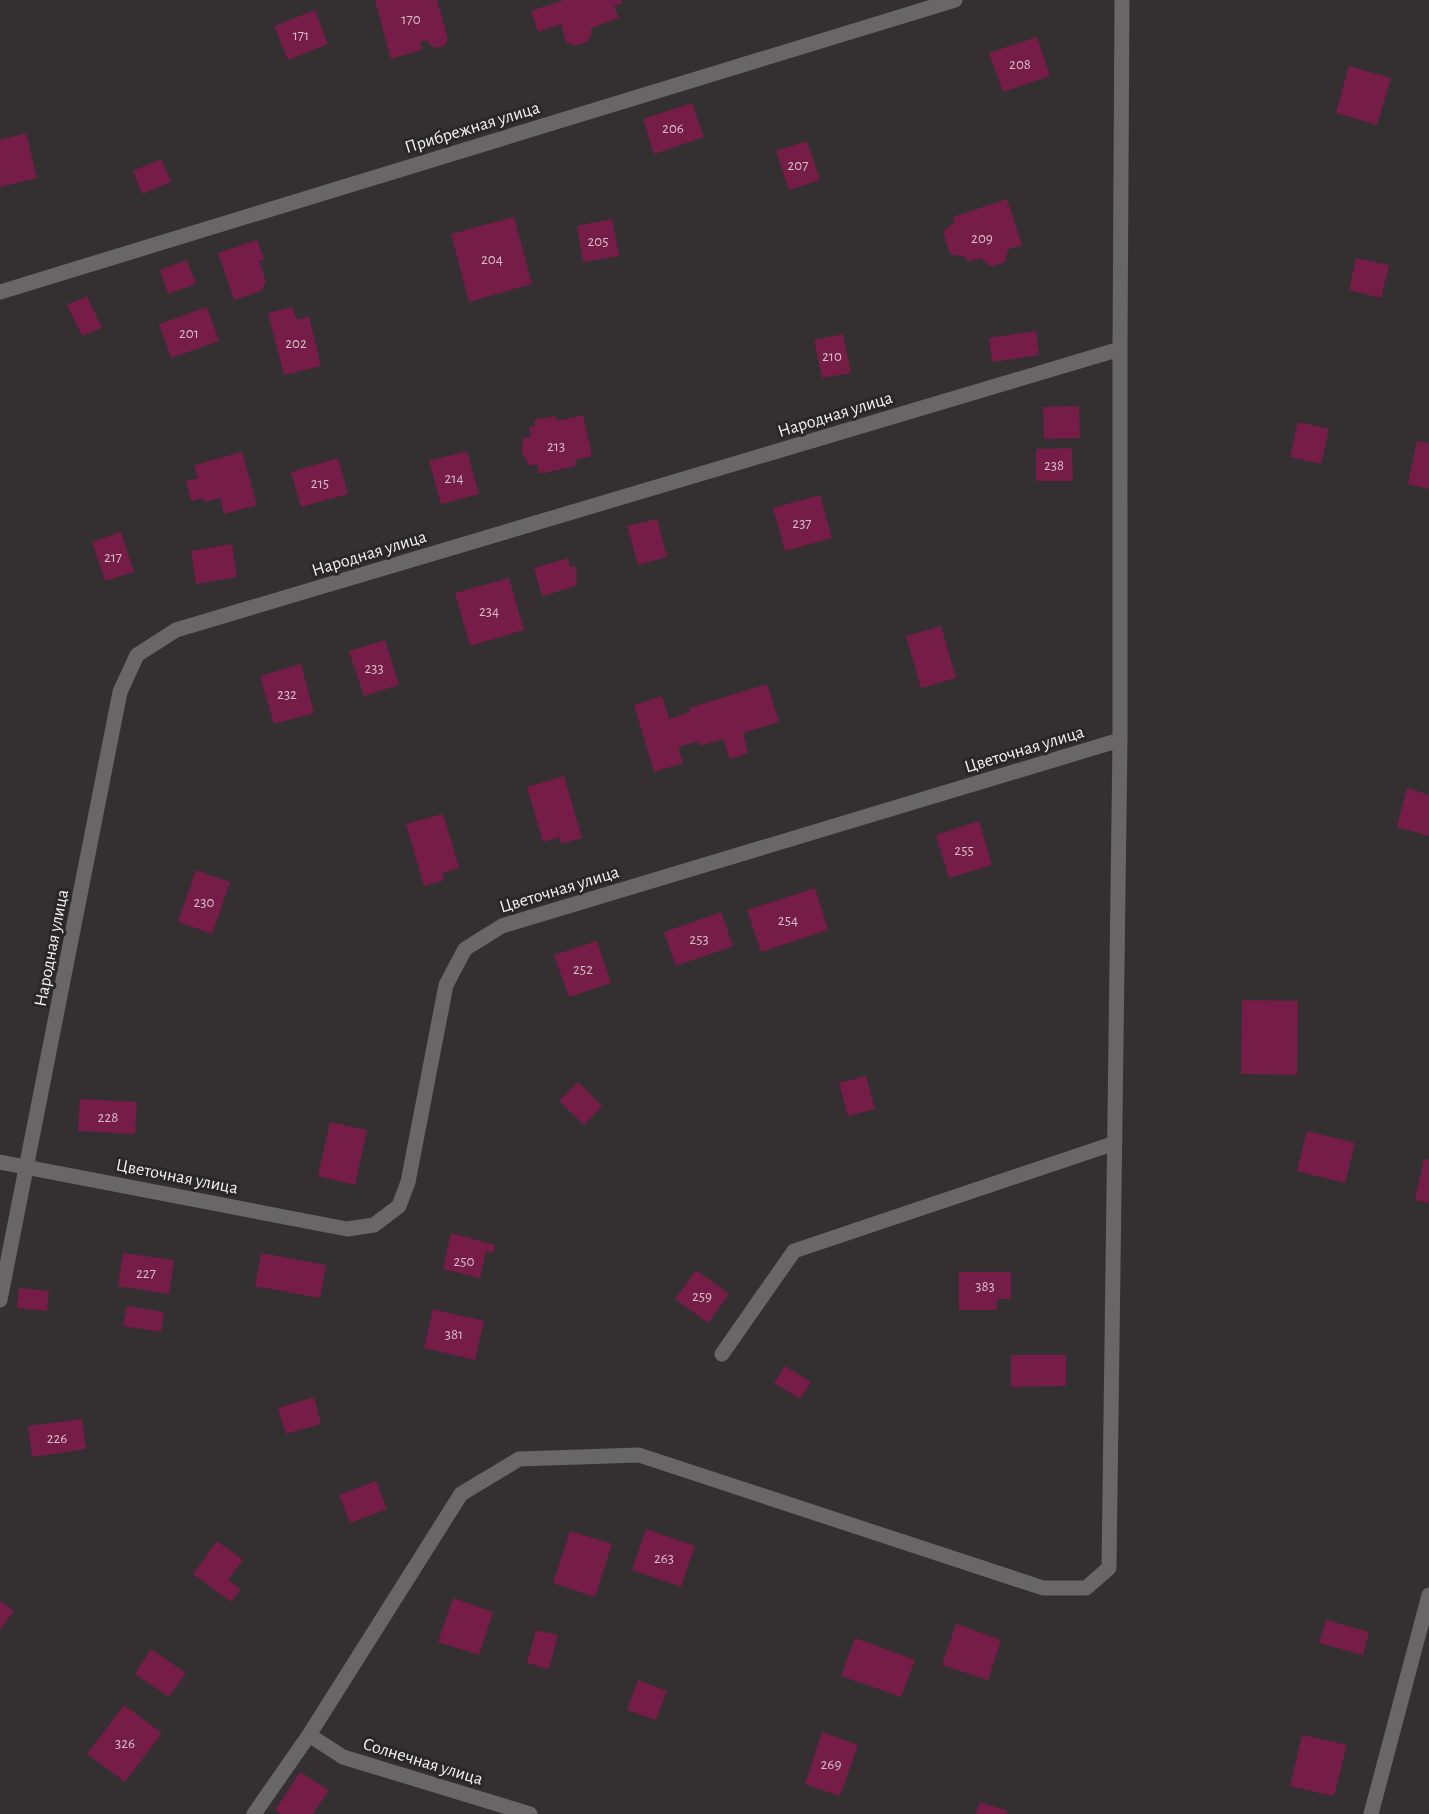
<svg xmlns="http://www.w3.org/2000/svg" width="1429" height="1814" font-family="'Alegreya Sans',sans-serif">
  <rect width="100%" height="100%" fill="#343031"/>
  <!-- building -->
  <path fill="#751c47" d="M375 0H437L448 39 444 46 436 48 429 44 428 40 420 42 422 50 391 59Z
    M564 0H621L622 3 614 6 619 18 591 28 592 33 587 42 575 46 566 42 561 24 538 32 531 11Z
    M315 10 328 44 288 60 274 26Z
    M1037 37 1050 76 1003 92 989 53Z
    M1349 66 1391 78 1377 125 1336 113Z
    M692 103 704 137 654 154 643 119Z
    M26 133 37 178 0 187V140Z
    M807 141 820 180 789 190 776 151Z
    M161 159 171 182 142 194 133 171Z
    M1007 199 1022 245 1008 249 1005 262 991 267 981 258 967 262 966 257 950 254 943 232 955 221 953 217Z
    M514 217 532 284 469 302 451 234Z
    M612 219 619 256 583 262 577 226Z
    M257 240 264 260 259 261 266 282 261 291 234 300 218 253Z
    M1356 258 1389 265 1381 298 1349 290Z
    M187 260 196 284 168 294 160 270Z
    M87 296 102 328 82 336 67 305Z
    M207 307 219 341 171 358 159 324Z
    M292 307 297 320 309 316 321 366 284 375 268 313Z
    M1036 331 1039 355 992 362 989 338Z
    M843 334 851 373 822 378 814 340Z
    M1079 406 1080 438 1044 439 1043 407Z
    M583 415 592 456 575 460 576 466 539 474 537 464 530 466 522 453 523 438 531 437 529 427 535 426 534 420 556 416 557 421Z
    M1298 422 1329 429 1321 464 1290 457Z
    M1417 441 1429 443V489L1408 484Z
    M1072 448 1073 481H1036V449Z
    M467 451 479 494 441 504 429 461Z
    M242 452 257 505 224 514 220 498 204 502 203 498 191 501 186 481 198 478 194 465Z
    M338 458 348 494 301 507 291 472Z
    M820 495 832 538 785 551 773 508Z
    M657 519 667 557 638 565 627 526Z
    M121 532 134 572 105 581 92 542Z
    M232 544 237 577 196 584 191 551Z
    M568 558 570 567 575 566 577 574 576 586 542 596 534 568Z
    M509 578 524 630 470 646 455 593Z
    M941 626 956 678 921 688 906 636Z
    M385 640 399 685 364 696 349 651Z
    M301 664 314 713 274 724 260 676Z
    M767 684 779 722 743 733 748 753 730 759 723 739 700 746 699 741 678 747 683 763 654 772 634 705 662 696 669 719 690 712 689 708Z
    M564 776 582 838 561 844 560 837 543 842 527 787Z
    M1407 788 1429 795V836L1397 827Z
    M443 814 459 868 442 873 444 880 424 886 406 824Z
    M979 821 992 865 949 878 936 835Z
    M196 870 230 882 212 934 178 922Z
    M815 888 828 930 761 952 747 910Z
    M721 912 733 946 676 966 664 932Z
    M597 941 611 983 569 997 554 955Z
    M1242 1000 1298 1001 1297 1075 1241 1074Z
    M866 1076 875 1109 848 1116 839 1083Z
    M578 1082 602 1106 584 1125 559 1101Z
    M80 1099 137 1102 135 1134 78 1131Z
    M330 1122 367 1130 355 1185 318 1176Z
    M1307 1131 1355 1143 1345 1183 1297 1171Z
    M1424 1159 1429 1160V1203L1415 1200Z
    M451 1233 495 1245 493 1253 486 1251 480 1278 443 1269Z
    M123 1253 174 1260 169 1294 118 1286Z
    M261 1253 326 1265 320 1298 255 1286Z
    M696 1270 729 1294 708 1323 675 1299Z
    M959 1272H1011V1299H997V1310H959Z
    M19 1288 49 1291 47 1311 17 1308Z
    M127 1306 164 1312 161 1332 123 1326Z
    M433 1309 484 1321 475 1360 424 1348Z
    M1011 1355H1066V1386L1011 1387Z
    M785 1366 811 1382 800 1399 774 1383Z
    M314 1397 321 1424 286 1434 278 1408Z
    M82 1419 86 1449 32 1457 28 1426Z
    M376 1481 387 1509 350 1523 339 1495Z
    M646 1529 695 1546 681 1587 632 1570Z
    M570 1531 612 1544 595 1597 553 1583Z
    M217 1541 243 1560 228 1580 241 1589 231 1602 193 1574Z
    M453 1598 493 1612 479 1655 438 1642Z
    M0 1601 14 1611 0 1630Z
    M1326 1620 1369 1632 1363 1655 1319 1643Z
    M956 1624 1001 1640 988 1680 942 1665Z
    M536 1630 558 1635 549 1669 527 1663Z
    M855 1638 915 1660 901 1697 841 1676Z
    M151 1649 186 1673 169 1697 135 1674Z
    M638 1680 667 1691 656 1720 627 1710Z
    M124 1705 162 1733 125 1782 87 1754Z
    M822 1732 858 1745 840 1796 805 1784Z
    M1302 1735 1347 1745 1334 1796 1290 1786Z
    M300 1772 329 1790 313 1814H281L275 1810Z
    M980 1802 1008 1811 1007 1814H976Z"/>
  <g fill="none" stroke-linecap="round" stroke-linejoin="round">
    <!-- minor -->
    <path stroke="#686667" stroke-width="15" d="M0 292 955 0
      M0 1162 347 1229 374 1225 399 1206 408 1182 446 985 465 949 502 926 1120 740
      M0 1300 120 692 137 655 176 630 1120 349
      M722 1354 794 1251 1115 1143
      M309 1735 343 1757 530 1814
      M254 1814 309 1735 461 1494 519 1459 639 1455 1043 1588H1086L1109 1568 1120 740V349L1122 0
      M1371 1814 1429 1595"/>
  </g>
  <g text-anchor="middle" stroke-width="6" stroke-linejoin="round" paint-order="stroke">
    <!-- number labels -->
    <g font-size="15" fill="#d4bcc6">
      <text x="411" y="24">170</text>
      <text x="301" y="40">171</text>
      <text x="1020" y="69">208</text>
      <text x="673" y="133">206</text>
      <text x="798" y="170">207</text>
      <text x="982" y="243">209</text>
      <text x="598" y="246">205</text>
      <text x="492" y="264">204</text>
      <text x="189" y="338">201</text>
      <text x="296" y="348">202</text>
      <text x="832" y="361">210</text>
      <text x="556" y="451">213</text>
      <text x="1054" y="470">238</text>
      <text x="454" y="483">214</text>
      <text x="320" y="488">215</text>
      <text x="802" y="528">237</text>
      <text x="113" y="562">217</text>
      <text x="489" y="616">234</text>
      <text x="374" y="673">233</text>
      <text x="287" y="699">232</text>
      <text x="964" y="855">255</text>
      <text x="204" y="907">230</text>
      <text x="788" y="925">254</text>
      <text x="699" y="944">253</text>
      <text x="583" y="974">252</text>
      <text x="108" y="1122">228</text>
      <text x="464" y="1266">250</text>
      <text x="146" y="1278">227</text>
      <text x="985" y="1291">383</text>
      <text x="702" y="1301">259</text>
      <text x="454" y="1339">381</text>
      <text x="57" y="1443">226</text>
      <text x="664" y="1563">263</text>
      <text x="125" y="1748">326</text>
      <text x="831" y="1769">269</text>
    </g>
    <!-- street labels -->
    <g font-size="18" fill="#f3f1f1" stroke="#2a2728">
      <text transform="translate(472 127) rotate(-17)" y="6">Прибрежная улица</text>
      <text transform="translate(835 414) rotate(-17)" y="6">Народная улица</text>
      <text transform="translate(369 553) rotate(-17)" y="6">Народная улица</text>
      <text transform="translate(1024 749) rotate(-17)" y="6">Цветочная улица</text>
      <text transform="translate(559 889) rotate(-17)" y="6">Цветочная улица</text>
      <text transform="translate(51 948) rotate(-79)" y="6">Народная улица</text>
      <text transform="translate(177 1176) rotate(11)" y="6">Цветочная улица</text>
      <text transform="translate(423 1761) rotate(17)" y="6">Солнечная улица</text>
    </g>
  </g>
</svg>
